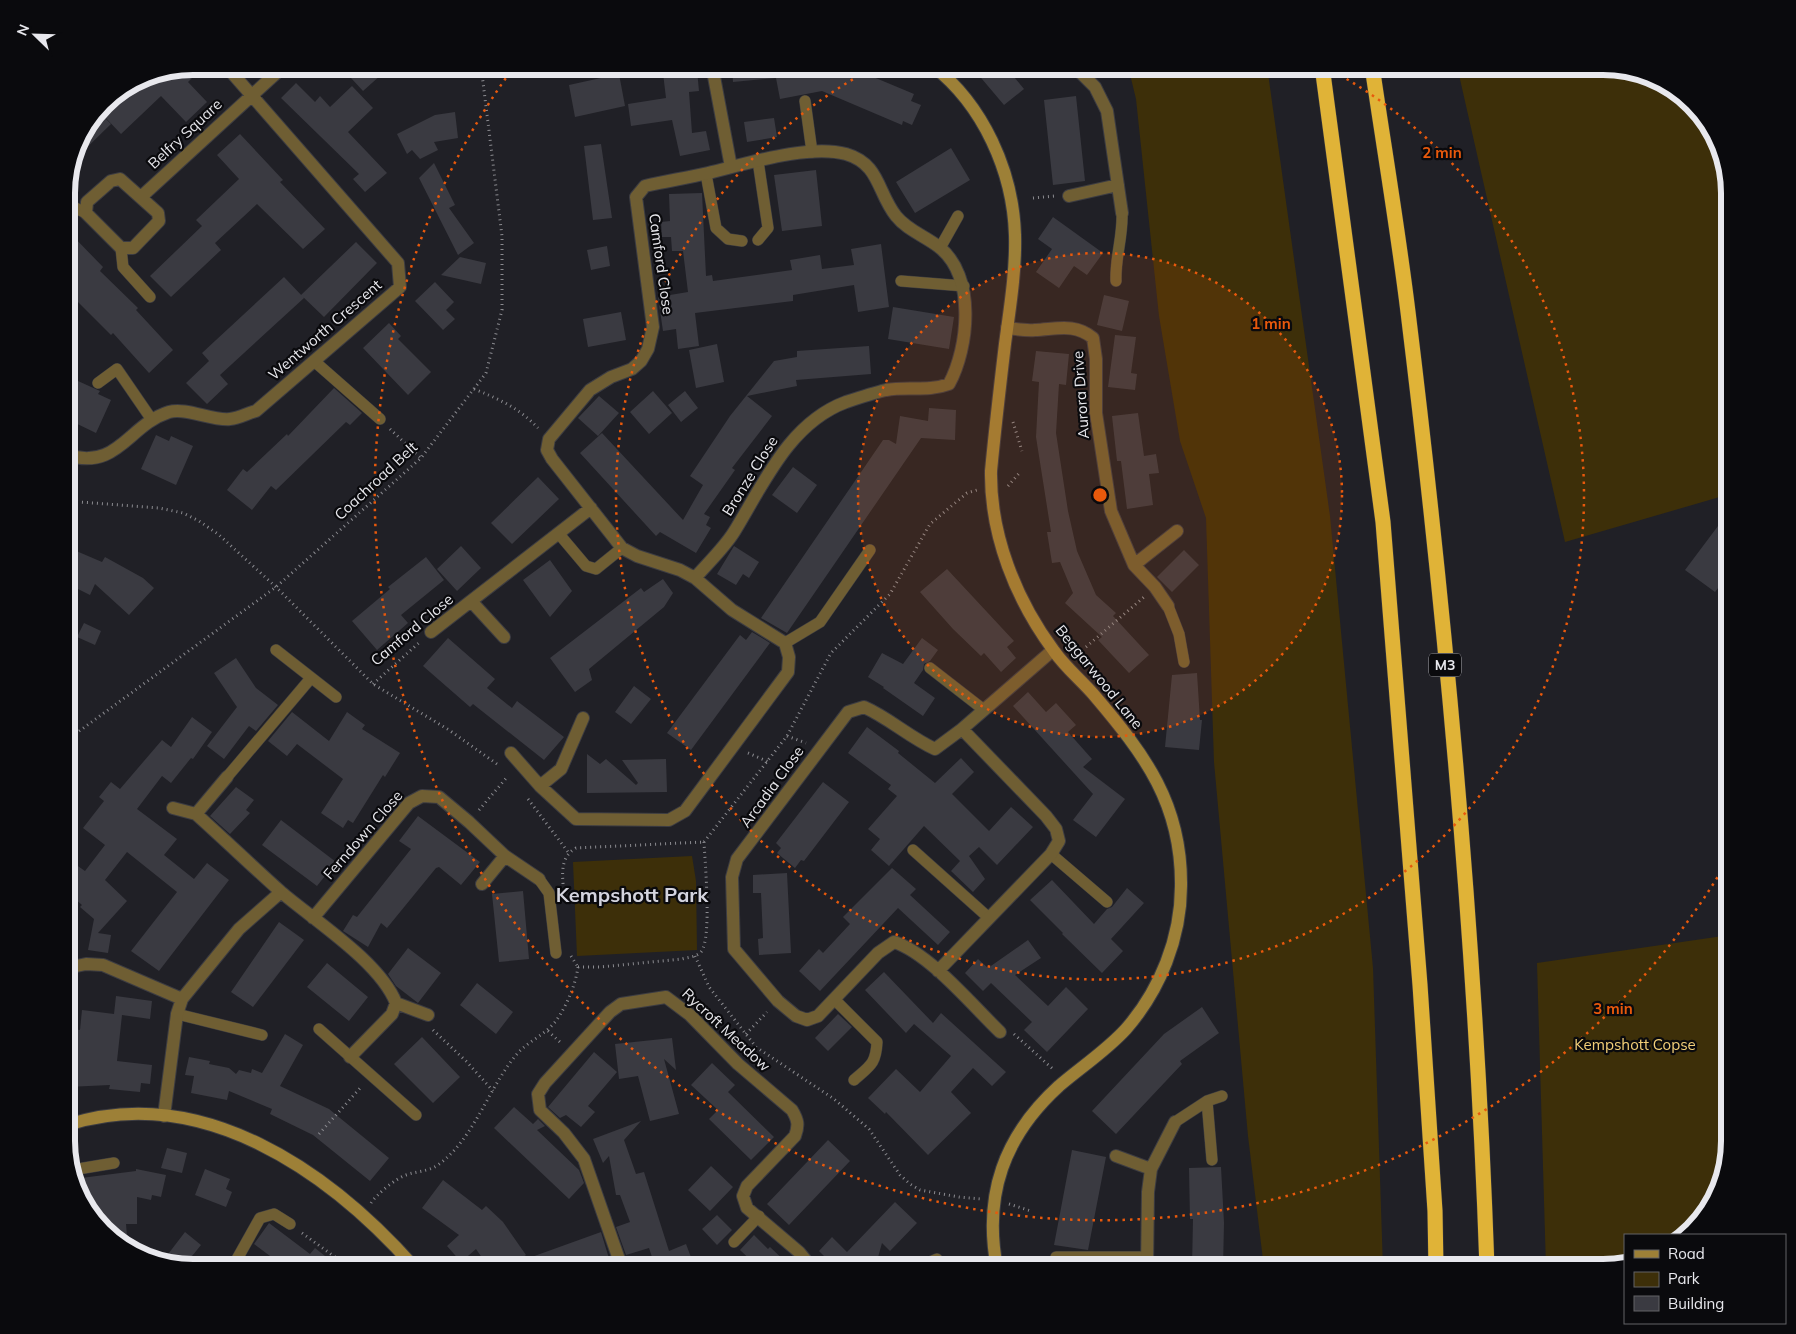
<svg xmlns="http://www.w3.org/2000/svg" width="1796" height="1334" font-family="Mulish,sans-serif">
  <rect width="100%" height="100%" fill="#202026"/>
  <!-- green -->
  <path fill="#3d2f09" d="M1128 66H1267L1330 516 1373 968 1383 1268H1264L1248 1136 1214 762 1206 518 1180 441 1159 316 1136 99Z
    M1457 66H1603L1644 73 1680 92 1717 137 1730 193V494L1565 542Z
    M692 856 696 881 697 950 577 956 573 862Z
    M1730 935V1141L1723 1181 1704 1218 1682 1235H1625V1263L1603 1268H1546L1537 963Z"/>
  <!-- building -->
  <path fill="#3a3a41" d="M340 66H391L363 91Z
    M732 66H778L779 76 833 66H847L914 94 911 101 921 105 912 125 903 121 902 125 822 91 780 99 776 78 733 82Z
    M971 66H1005L1024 89 1004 105Z
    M181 69 191 79 188 82 207 102 186 122 161 96 121 134 101 113 128 87 145 76Z
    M697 70 699 91 689 92 692 133 706 131 710 150 680 156 672 120 631 126 628 104 666 98 663 73Z
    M619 74 625 106 575 117 569 85Z
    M296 83 315 102 320 96 330 107 352 86 373 108 348 132 387 173 365 192 353 179 359 174 281 98Z
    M1076 96 1085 181 1053 185 1044 100Z
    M99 112 111 124 74 160 79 137Z
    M455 112 458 138 434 142 438 150 420 159 412 150 407 154 397 134 435 115Z
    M774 118 777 137 747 142 744 122Z
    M240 134 283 180 280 182 325 229 303 249 257 204 215 243 221 250 171 297 150 276 202 226 196 220 239 179 217 155Z
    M601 144 612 218 593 220 584 146Z
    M951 148 970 180 915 213 896 182Z
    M434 163 455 205 449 208 474 243 458 255 419 178Z
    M816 170 822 226 782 231 774 175Z
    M702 193 706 276 712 275 713 281 792 270 790 260 820 255 822 269 854 265 851 249 881 244 889 307 858 312 854 285 793 295V301L695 313 699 346 678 349 676 329 663 331 658 297 688 292 683 251H672L671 237H662L661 222 670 221 669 194Z
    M1053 217 1103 253 1087 275 1074 266 1059 288 1036 272 1052 249 1038 239Z
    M67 230 103 267 100 271 138 308 136 310 173 350 149 373 113 333 111 335 74 298 78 294 67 283Z
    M356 242 377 263 324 317 301 295Z
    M607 246 610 266 591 270 587 250Z
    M460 257 486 263 481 284 441 275Z
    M284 277 304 298 220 375 228 384 207 404 186 383 209 361 202 353Z
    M435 282 454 302 446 310 455 319 443 330 415 301Z
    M1104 295 1129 301 1122 331 1097 325Z
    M893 307 954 317 949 349 888 339Z
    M621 312 626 340 588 347 583 319Z
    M389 323 401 336 398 339 431 372 408 395 363 348Z
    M1115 335 1136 337 1131 373 1137 374 1135 390 1108 387Z
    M717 344 724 382 696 388 689 350Z
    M869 346 871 374 796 380 797 386 747 396 772 416 732 468 735 470 704 514 710 517 706 525 711 528 696 553 660 532 656 536 580 453 602 433 683 520 703 485 690 476 730 416 774 361 797 357V351Z
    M1036 351 1069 354 1066 385 1059 384 1056 433 1068 511 1077 551 1096 595 1116 613 1113 616 1149 655 1129 673 1098 640 1102 637 1065 603 1073 593 1060 562 1052 563 1047 532H1051L1036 437 1039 382 1032 381Z
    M78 381 100 391 98 394 111 400 96 433 67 419V406Z
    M334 388 362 413 350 425 346 422 276 490 271 486 252 510 227 490 243 469 247 472 287 434 288 436Z
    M653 391 672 413 649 434 630 412Z
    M685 391 698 408 681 422 668 405Z
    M599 396 619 413 598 436 578 418Z
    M929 408 956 410 955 440 921 438 787 633 761 618 883 440H889L896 444 900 416 928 421Z
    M1138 413 1144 456 1156 454 1159 473 1149 474 1153 505 1127 509 1121 461H1117L1112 416Z
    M156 435 169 441 171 436 193 446 176 485 141 469Z
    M793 467 817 485 797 513 772 495Z
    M538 477 559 499 512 544 491 523Z
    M1718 526 1730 535V573L1715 592 1685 570Z
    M461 546 481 568 457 591 437 569Z
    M734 546 759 562 749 578 743 574 736 585 717 574Z
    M67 547 102 562 105 557 143 578 154 588 129 615 95 584 90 595 72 586 78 575 67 570Z
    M1184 550 1199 565 1172 592 1157 577Z
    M426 557 444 580 401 615 408 623 377 650 352 621 390 589 388 587Z
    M550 560 572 591 550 617 523 580Z
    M947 569 1014 641 1007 647 1016 658 1001 672 984 653 981 656 953 629 920 592Z
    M663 579 673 593 664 607 589 669 592 680 575 692 550 658 641 588 644 592Z
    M84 623 101 631 95 645 77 637Z
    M752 632 770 643 691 750 667 733 740 635 746 640Z
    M448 638 495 679 487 688 512 708 517 701 564 737 544 760 473 704 470 707 423 666Z
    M922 638 938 650 930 661 924 664 923 670 914 683 935 698 923 716 883 688 884 687 868 677 882 653 903 664Z
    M236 658 256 688 278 705 256 731 249 726 224 759 207 746 237 707 214 673Z
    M1197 673 1200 720H1202L1199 750 1165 747 1172 675Z
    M634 686 651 699 631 724 615 712Z
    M1028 692 1046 712 1056 703 1076 725 1068 732 1092 759 1083 767 1125 799 1096 837 1073 820 1093 794 1013 706Z
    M292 712 329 741 347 712 365 725 362 729 400 753 385 777 383 775 353 823 348 820 343 828 321 813 343 779 297 744 287 756 268 741Z
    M192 717 212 732 193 759 191 758 171 783 162 776 137 809 177 839 164 855 194 879 207 863 229 880 159 971 131 951 177 892 127 852 105 880 127 901 98 933 111 935 108 953 88 950 94 919 80 907 82 905 67 892V874L75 864 85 871 105 845 83 828 104 801 99 797 111 782 120 789 162 740 171 747Z
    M867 727 899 751 898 753 935 783 961 758 974 772 952 794 989 831 1011 807 1033 827 997 865 979 847 969 856 985 879 973 892 951 871 960 861 924 826 889 866 871 850 880 839 868 829 897 796 888 789 891 785 848 753Z
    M587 754 600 764 606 759 636 785 638 783 622 760 666 759 667 792 587 793Z
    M823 782 849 802 804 861 801 860 795 868 777 853 781 848 776 843Z
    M236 787 254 800 246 810 250 813 230 834 210 816Z
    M418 816 480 862 461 885 439 867 436 868 387 928 381 923 368 947 343 931 353 915 357 917 411 849 399 841Z
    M281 820 336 862 317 886 262 845Z
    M892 868 916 889 910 895 950 932 938 945 898 908 820 991 799 971 819 949 823 953 850 924 843 917Z
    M787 873 791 953 759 955 758 939 763 938 761 893H753V875Z
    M1052 880 1094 924 1107 909 1112 907 1127 888 1144 903 1111 939 1123 951 1102 973 1062 934 1063 933 1030 900Z
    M523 891 529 959 499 962 492 894Z
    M279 922 304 940 253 1007 231 992Z
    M1028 940 1041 958 1015 975 1048 1006 1066 987 1088 1009 1047 1052 1024 1030 1032 1022 991 983 983 991 965 973 978 959 988 968Z
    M408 948 441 973 418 1003 396 986 388 974Z
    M327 963 368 997 349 1021 307 987Z
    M884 972 933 1023 941 1013 1006 1072 992 1086 973 1068 951 1092 971 1113 928 1155 886 1112 885 1114 868 1098 896 1069 920 1092 951 1056 914 1024 906 1033 865 990Z
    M477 983 513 1012 496 1034 460 1005Z
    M116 996 152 1001 150 1019 122 1015 117 1061 152 1065 150 1084 141 1083 140 1092 109 1089 110 1085 67 1087V1028L80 1030 82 1010 114 1014Z
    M1202 1007 1219 1033 1180 1061 1182 1064 1116 1134 1092 1111 1164 1034Z
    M838 1014 852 1027 828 1051 815 1038Z
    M285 1034 303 1045 280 1086 329 1109 389 1158 370 1181 313 1135 270 1114 272 1109 229 1091 227 1100 191 1093 194 1076 185 1075 189 1057 210 1061 209 1064 229 1068 236 1074 239 1070 251 1073 252 1069 262 1073Z
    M422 1037 460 1077 433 1103 394 1064Z
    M672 1038 676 1070 664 1059 679 1114 650 1121 638 1076 619 1079 615 1044Z
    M594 1052 617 1072 588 1106 595 1112 581 1127 566 1115 560 1118 548 1107Z
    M712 1063 735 1085 728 1092 774 1137 751 1160 709 1119 718 1110 691 1085Z
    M514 1107 533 1124 538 1119 545 1126 537 1130 579 1170 584 1183 569 1199 494 1128Z
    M641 1121 624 1140 636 1174 644 1172 669 1251 686 1244 695 1268H630V1265L652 1257 649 1248 626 1255 616 1227 630 1222 620 1195H616L609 1156 603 1163 593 1139Z
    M828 1140 850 1161 789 1225 767 1204Z
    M167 1148 187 1153 182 1173 161 1168Z
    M1072 1150 1106 1157 1088 1250 1054 1245Z
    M711 1166 733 1187 710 1211 688 1190Z
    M1221 1167 1224 1223 1223 1268H1192L1193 1219H1190L1189 1168Z
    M136 1169 166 1175 161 1197 152 1195 151 1200 137 1197V1224H126L128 1248 116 1242 84 1202 81 1178 136 1171Z
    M205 1169 230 1179 226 1189 232 1192 226 1207 195 1195Z
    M443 1180 482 1210 486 1206 503 1222 526 1255 515 1263 601 1232 611 1265 603 1268H489L476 1249 461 1262 447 1246 459 1235 422 1208Z
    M895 1202 917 1223 890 1251 882 1243 875 1268H832L834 1266 819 1251 832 1237 847 1252Z
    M717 1215 732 1230 717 1245 702 1229Z
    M269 1223 310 1254 315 1248 340 1268H286L254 1244Z
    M185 1232 201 1245 184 1266 162 1262Z
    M754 1235 768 1249 770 1247 792 1268H759L740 1250Z"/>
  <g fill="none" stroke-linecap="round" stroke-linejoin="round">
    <defs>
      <path id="lane" d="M805 101 812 152
        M706 174 716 228 728 239 742 241
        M67 204 86 213
        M758 240 768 228 758 161
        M121 248 123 267 150 297
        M940 248 958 216
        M901 281 964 286
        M1116 281C1115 257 1123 237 1122 213
        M314 361 380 419
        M98 383 117 369 152 420
        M559 534 586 566 596 569 622 548
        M1168 606 1179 634 1184 662
        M785 643 820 622 870 550
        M276 650 336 697
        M930 668 984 710
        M227 777 311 678
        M913 850 989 918
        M1051 854 1107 902
        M539 879 549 893 556 953
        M835 1000 877 1042C876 1064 870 1066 854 1080
        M177 1014 262 1035
        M319 1029 416 1115
        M1207 1101 1212 1160
        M1175 1122 1207 1101 1222 1096
        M72 1170 114 1163
        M734 1242 759 1216
        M1056 1257H1146
        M232 1268 260 1218 274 1214 290 1224
        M916 1268 937 1259"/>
      <path id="street" d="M712 66 731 167
        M1074 66 1095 87 1107 111 1122 213
        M120 179 158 213 159 221 133 248H121L86 213 87 202 111 181Z
        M1069 196 1118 185
        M141 197 284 66
        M1007 328C1016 329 1026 331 1035 330 1057 329 1075 323 1093 338L1096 359V413L1111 511 1134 565 1155 587 1168 606
        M67 455C118 471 128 425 169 412 186 407 212 421 230 419 239 418 248 413 256 411L400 287 398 263 226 66
        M1134 565 1177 531
        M471 601 504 637
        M431 632 591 508
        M962 729 1053 650
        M511 753 540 786 576 819 669 820 685 811 788 672 789 657 785 643 732 610 695 578 680 570 637 556 622 548 552 459 547 450 549 439 590 390 611 377 632 369 641 361 648 349 653 327 636 197 645 186C666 181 687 178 708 173 746 164 808 144 846 154 880 164 877 192 896 216 907 230 925 236 939 247 976 276 969 347 949 384 928 392 907 386 886 390 873 393 858 398 846 402 789 423 763 485 734 532 724 548 708 563 695 578
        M540 786 561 769 583 718
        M173 808 196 814 227 777
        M196 814C225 840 252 866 281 892 315 921 380 962 396 1003L392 1014 350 1057
        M482 884 505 856
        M313 918 409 803 422 796 439 797 469 822 505 856 539 879
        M67 968 86 964 103 965 182 999
        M938 971 1051 854 1059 841 1056 829 1046 816 962 729 935 749C909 737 889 718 864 707L848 712 737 859 732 877 734 949 778 1001 796 1016 807 1020 818 1016 878 953 894 942C929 953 972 1005 1000 1032
        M396 1003 428 1015
        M164 1116 177 1014 182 999 239 929 281 892
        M1116 1156 1151 1169
        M622 1268 584 1159 564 1133 540 1110 538 1094 545 1083 610 1012 621 1004 666 997 690 1015 738 1064 792 1110C798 1120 799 1125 795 1136L747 1186 743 1196 747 1208 799 1252 812 1268
        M1147 1268 1148 1192 1151 1169 1175 1122"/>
      <path id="secondary" d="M933 66C983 105 1013 171 1015 235 1016 271 1010 307 1005 344 1000 386 995 429 991 471 990 535 1016 600 1054 651 1065 667 1081 680 1094 695 1145 755 1182 804 1181 886 1181 938 1160 990 1126 1029 1106 1051 1081 1067 1059 1086 1004 1136 983 1195 997 1268
        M67 1125C202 1082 329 1171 415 1268"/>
      <path id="highway" d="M1322 66 1383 522 1420 985 1435 1211 1436 1268
        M1372 66C1384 148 1398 230 1408 312 1447 630 1476 948 1487 1268"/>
    </defs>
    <!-- lane casing -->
    <use href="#lane" stroke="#3c3c42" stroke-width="12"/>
    <!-- street casing -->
    <use href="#street" stroke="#3c3c42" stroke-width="14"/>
    <!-- secondary casing -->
    <use href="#secondary" stroke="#3c3c42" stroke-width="14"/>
    <!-- highway casing -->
    <use href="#highway" stroke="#3c3c42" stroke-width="16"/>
    <!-- path -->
    <path stroke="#8b8b90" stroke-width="3" stroke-dasharray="1 4" stroke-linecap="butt" d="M1033 198 1055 196
      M474 389C499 399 519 408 538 428
      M1013 422 1022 451
      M390 429 421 458
      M1008 486 1021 471
      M67 501 159 508 183 513 199 521 218 534 276 587 373 684 449 730 497 764
      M1086 647 1144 597
      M373 684 421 641
      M787 736 806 743
      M67 740 276 587 421 458 486 373 502 310V236L481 66
      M748 753 769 762
      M528 799 568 852
      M479 810 508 776
      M704 842 787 736 831 653 890 594 930 524 967 493 977 490
      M563 884C562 869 562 856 576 848L704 842
      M571 956 578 967
      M695 956 709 987 756 1047 834 1099 869 1129 900 1175 910 1184 920 1190 959 1197 981 1199
      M578 967H600L682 959C689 957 696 957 701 952 712 939 705 863 704 842
      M433 1030 467 1062 493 1091
      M548 1031 561 1043
      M746 1034 767 1012
      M1014 1034 1054 1070
      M319 1134 362 1086
      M371 1203C377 1194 395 1179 406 1175 417 1171 427 1172 438 1165 475 1138 488 1088 517 1054 531 1038 550 1034 561 1013 569 1000 576 982 578 967
      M1009 1204 1031 1211
      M302 1233 350 1268
      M354 1268 362 1258"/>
    <!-- lane -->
    <use href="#lane" stroke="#6f5e33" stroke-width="11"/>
    <!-- street -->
    <use href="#street" stroke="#6f5e33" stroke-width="12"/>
    <!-- secondary -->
    <use href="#secondary" stroke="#9d8037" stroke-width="12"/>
    <!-- highway -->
    <use href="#highway" stroke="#e0b337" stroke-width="15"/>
  </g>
  <!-- distance rings -->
  <circle cx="1100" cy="495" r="242" fill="#e8590c" fill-opacity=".12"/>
  <g fill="none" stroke="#e8590c" stroke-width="2.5" stroke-dasharray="2.5 5">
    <circle cx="1100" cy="495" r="242"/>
    <path d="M1327 68A484 484 0 1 1 873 68"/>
    <path d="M1729 858A726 726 0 1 1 513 68"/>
  </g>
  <g text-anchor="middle" stroke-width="4.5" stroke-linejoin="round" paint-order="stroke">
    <!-- shield labels -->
    <rect fill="#0a0a0d" stroke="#a5a5aa" stroke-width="1" x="1429" y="653.5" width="32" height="23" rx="4"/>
    <g font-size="14" font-weight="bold" fill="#e8e8ed">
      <text x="1445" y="670">M3</text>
    </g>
    <!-- street labels -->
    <g font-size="15" fill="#e8e8ed" stroke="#0a0a0d">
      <text transform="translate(185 134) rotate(-43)" y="5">Belfry Square</text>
      <text transform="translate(661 264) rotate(82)" y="5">Camford Close</text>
      <text transform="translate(325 330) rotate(-41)" y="5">Wentworth Crescent</text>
      <text transform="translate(1081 395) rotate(-94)" y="5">Aurora Drive</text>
      <text transform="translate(750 476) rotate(-58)" y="5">Bronze Close</text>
      <text transform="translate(376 481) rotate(-43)" y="5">Coachroad Belt</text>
      <text transform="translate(412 630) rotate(-40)" y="5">Camford Close</text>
      <text transform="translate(1099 677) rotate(51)" y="5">Beggarwood Lane</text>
      <text transform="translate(772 787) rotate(-54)" y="5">Arcadia Close</text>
      <text transform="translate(363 835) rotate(-49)" y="5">Ferndown Close</text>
      <text transform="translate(726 1030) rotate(43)" y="5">Rycroft Meadow</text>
    </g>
    <!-- park labels -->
    <g font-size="15" fill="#f3cf78" stroke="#0a0a0d">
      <text x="1635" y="1050">Kempshott Copse</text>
    </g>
    <!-- district labels -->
    <g font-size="20" font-weight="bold" fill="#d4d4de" stroke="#0a0a0d">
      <text x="632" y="902">Kempshott Park</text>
    </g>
  </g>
  <!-- crop -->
  <path d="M0 0H1796V1334H0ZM193 75H1603A118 118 0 0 1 1721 193V1141A118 118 0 0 1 1603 1259H193A118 118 0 0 1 75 1141V193A118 118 0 0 1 193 75Z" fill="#0a0a0d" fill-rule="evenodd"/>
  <path fill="none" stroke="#e8e8ed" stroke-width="6" d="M193 75H1603A118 118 0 0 1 1721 193V1141A118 118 0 0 1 1603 1259H193A118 118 0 0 1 75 1141V193A118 118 0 0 1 193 75Z"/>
  <circle cx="1100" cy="495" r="8" fill="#e8590c" stroke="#0a0a0d" stroke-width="2.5"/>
  <g font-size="15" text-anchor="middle" font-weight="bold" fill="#e8590c" stroke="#0a0a0d" stroke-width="4.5" stroke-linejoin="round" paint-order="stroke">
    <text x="1442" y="158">2 min</text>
    <text x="1271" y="329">1 min</text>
    <text x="1613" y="1014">3 min</text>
  </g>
  <!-- legend -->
  <rect x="1624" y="1234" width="162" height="90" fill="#0a0a0d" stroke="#636367"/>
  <rect x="1634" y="1250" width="25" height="8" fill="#9d8037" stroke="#636367"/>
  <text x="1668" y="1259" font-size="15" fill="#e8e8ed">Road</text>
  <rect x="1634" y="1272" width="25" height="15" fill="#3d2f09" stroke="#636367"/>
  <text x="1668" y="1284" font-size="15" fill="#e8e8ed">Park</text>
  <rect x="1634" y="1296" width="25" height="15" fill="#3a3a41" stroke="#636367"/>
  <text x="1668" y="1309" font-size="15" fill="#e8e8ed">Building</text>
  <!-- north arrow -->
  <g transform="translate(35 35) rotate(293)" stroke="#0a0a0d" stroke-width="4" paint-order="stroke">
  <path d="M0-4L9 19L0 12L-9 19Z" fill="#e8e8ed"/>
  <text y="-8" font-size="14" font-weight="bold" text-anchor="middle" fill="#e8e8ed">N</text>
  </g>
</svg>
